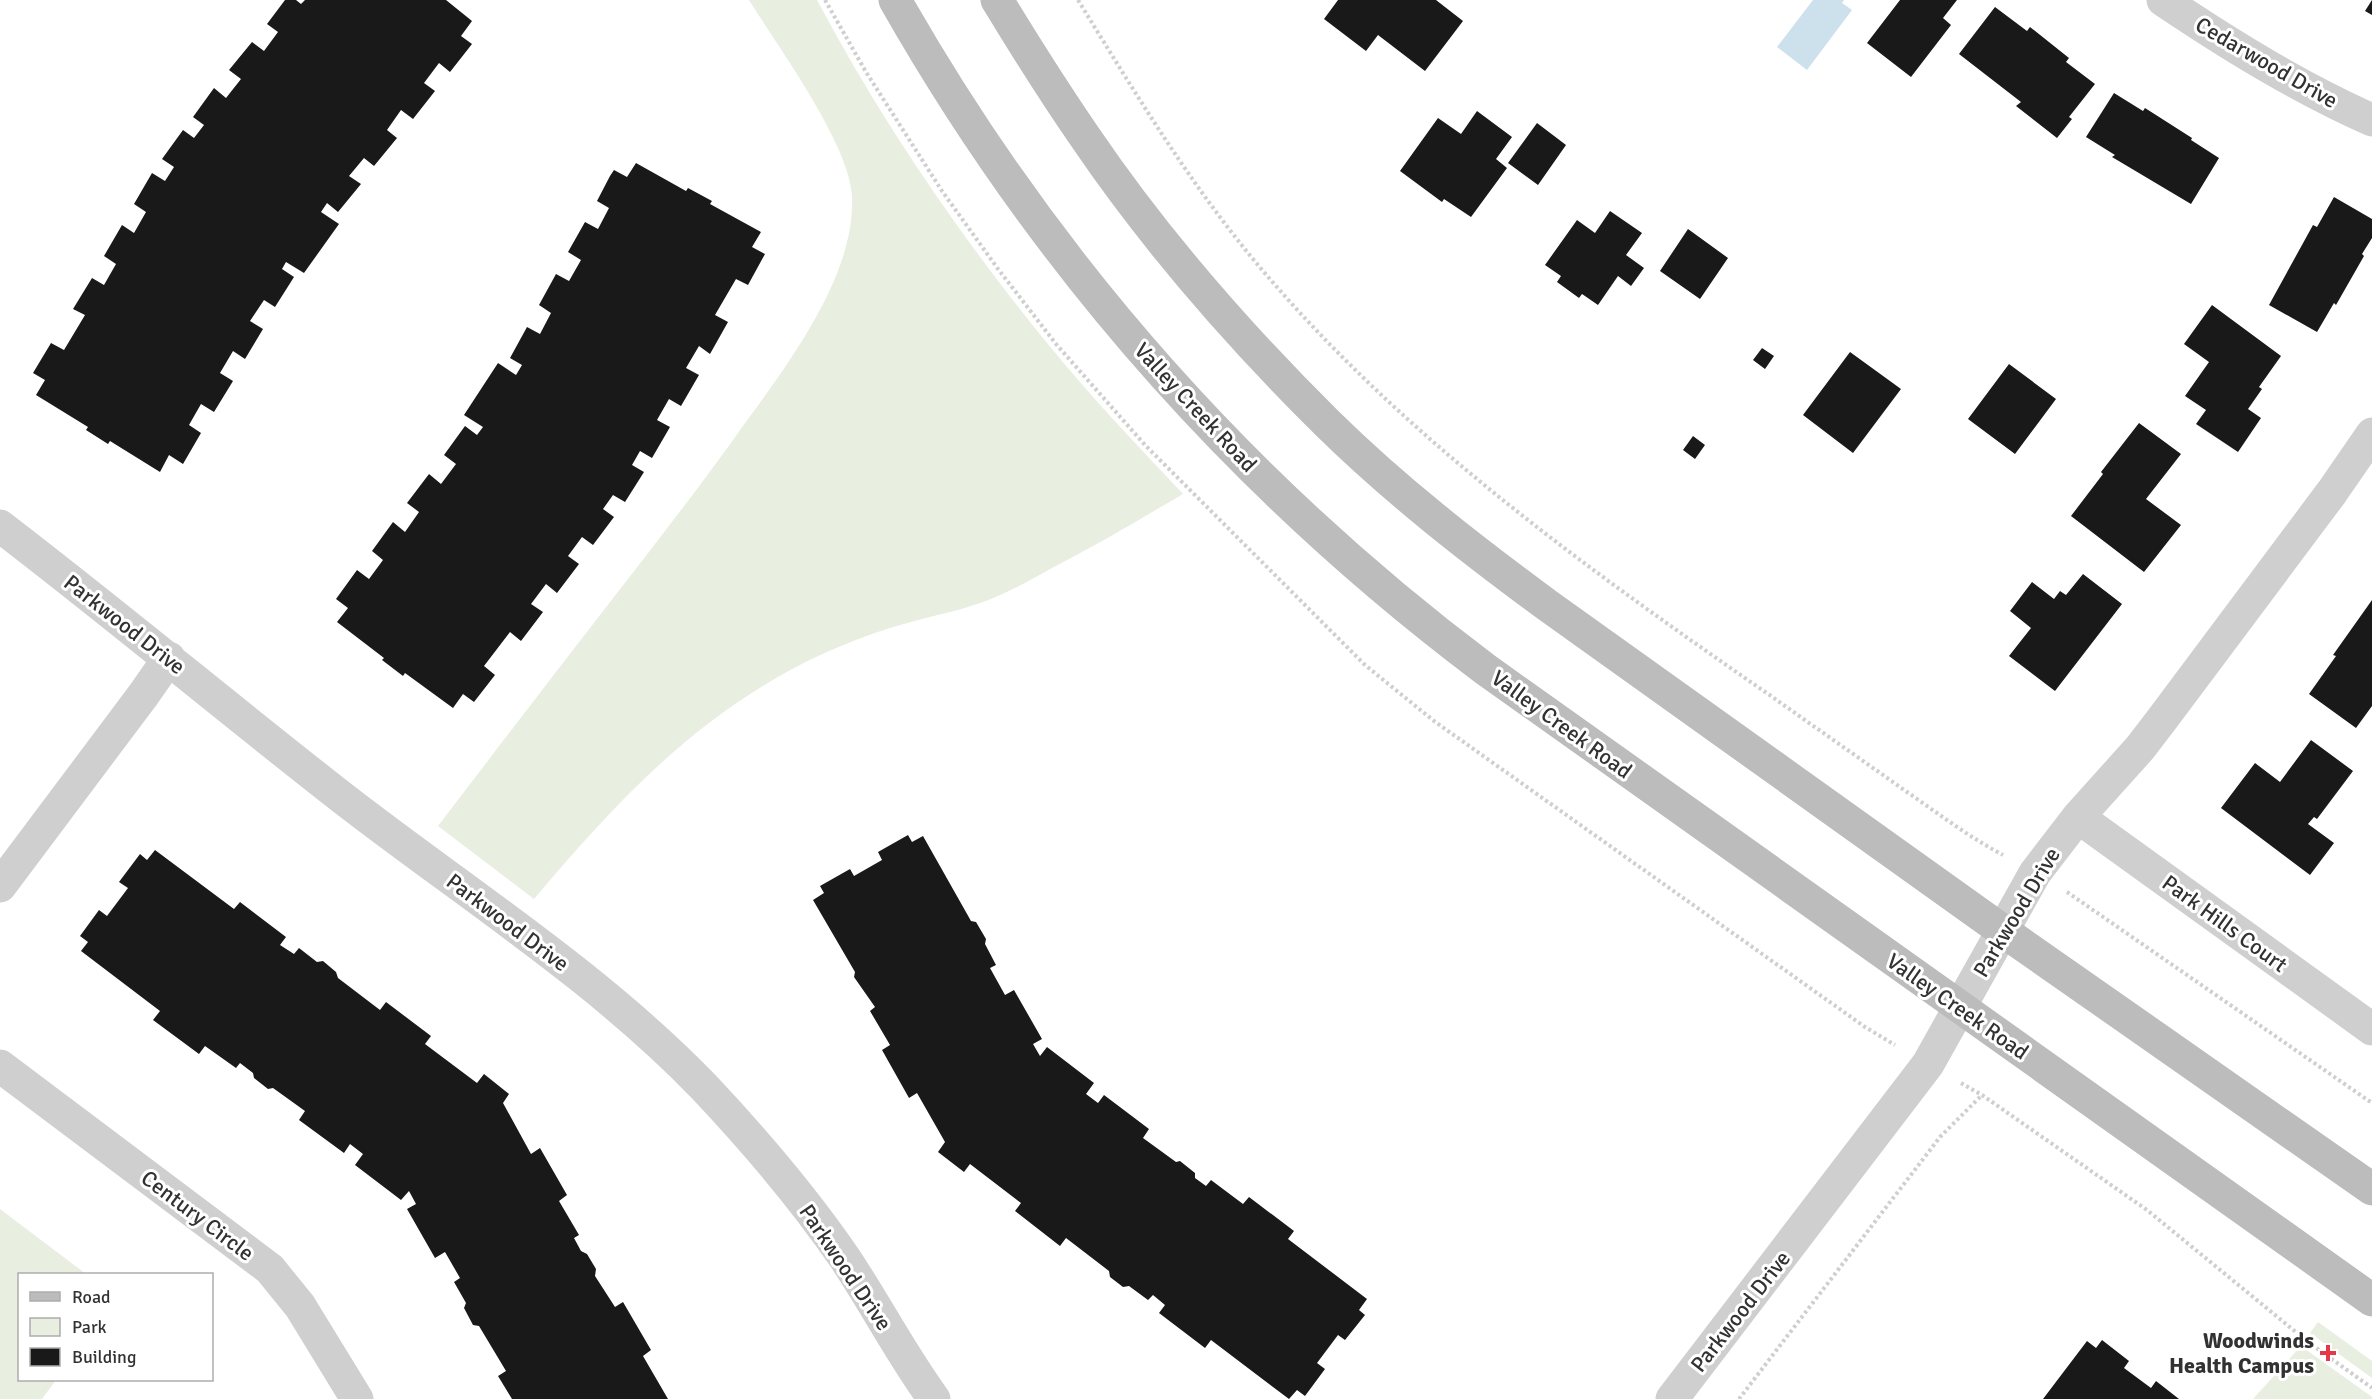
<svg xmlns="http://www.w3.org/2000/svg" width="2372" height="1399" font-family="Signika,sans-serif">
  <rect width="100%" height="100%" fill="#fff"/>
  <!-- green -->
  <path fill="#e8eee0" d="M749 0H817C886 130 972 254 1067 367 1104 411 1144 452 1183 494 1140 519 1097 545 1052 568 1033 579 1012 590 991 599 968 608 946 613 922 619 878 630 834 647 794 668 686 726 612 807 534 899L438 826C494 753 550 679 607 606 651 549 696 492 738 433 784 369 856 278 852 196 849 143 778 47 749 0Z
    M0 1209 86 1274H20V1380H56L42 1399H0Z
    M2318 1322 2372 1361V1378L2310 1333Z
    M2301 1346 2372 1397V1399H2253Z"/>
  <!-- water -->
  <path fill="#cde1ed" d="M1813 0H1844L1842 3 1852 10 1807 70 1777 47Z"/>
  <!-- building -->
  <path fill="#191919" d="M285 0H296L301 4 305 0H446L472 21 461 36 472 44 450 72 439 63 424 83 435 91 413 119 401 110 387 130 397 138 374 166 364 158 349 176 361 184 338 212 327 203 321 212 339 224 304 273 286 262 282 269 294 277 275 307 264 300 250 321 263 329 245 359 233 351 220 373 233 381 214 412 201 404 189 425 201 433 183 464 169 455 160 472 110 441 108 444 86 430 88 427 36 395 45 380 33 373 51 343 64 350 85 315 73 309 92 278 104 285 116 264 104 256 122 225 134 233 146 212 134 204 152 173 165 181 174 167 162 159 183 130 194 138 204 125 193 117 214 88 226 98 241 79 229 70 252 42 264 51 278 32 267 24Z
    M1338 0H1436L1463 21 1425 71 1378 35 1366 51 1324 19Z
    M1900 0H1957L1943 18 1951 25 1911 77 1867 43Z
    M2372 0V15L2365 11Z
    M1995 7 2027 31 2030 27 2069 58 2066 62 2095 84 2069 117 2072 119 2057 138 2016 106 2021 102 1959 54Z
    M2114 93 2143 111 2145 108 2192 138 2191 140 2219 158 2191 204 2112 157 2115 155 2086 137Z
    M1477 111 1512 137 1496 159 1507 168 1471 217 1444 199 1442 202 1400 171 1438 118 1461 134Z
    M1537 123 1566 145 1538 185 1508 163Z
    M636 163 686 191 688 188 712 201 710 204 761 232 752 247 765 254 748 285 736 279 715 315 728 322 710 354 699 346 686 368 699 375 681 406 669 399 657 420 670 427 652 458 640 451 632 465 644 472 625 502 613 495 603 509 614 517 593 545 582 537 568 556 579 564 557 593 546 584 531 604 543 612 521 641 510 632 484 666 495 675 474 702 463 694 453 708 405 673 403 676 382 660 384 658 337 622 348 608 336 599 357 570 369 579 383 560 372 551 393 522 405 532 419 512 407 503 429 474 441 484 456 464 444 455 465 426 477 435 483 427 464 415 498 363 516 375 522 365 510 358 527 327 540 334 551 313 539 305 556 274 569 281 581 260 568 252 585 222 598 229 609 208 597 201 610 176 614 170 627 177Z
    M2334 197 2372 219V238L2362 254 2364 256 2336 305 2334 303 2317 332 2269 305 2313 225 2317 227Z
    M1610 211 1642 233 1626 255 1644 268 1631 286 1618 276 1598 305 1582 294 1579 298 1557 282 1561 276 1545 265 1577 220 1595 233Z
    M1688 229 1728 258 1700 299 1660 271Z
    M2212 305 2281 356 2259 387 2262 389 2248 409 2261 418 2238 452 2196 424 2206 410 2185 396 2209 362 2184 344Z
    M1762 348 1774 356 1765 369 1753 360Z
    M1850 352 1901 389 1853 453 1803 415Z
    M2009 364 2056 399 2015 454 1968 419Z
    M2139 423 2181 454 2146 499 2181 525 2144 572 2071 516 2103 474 2101 472Z
    M1693 436 1705 445 1695 459 1683 450Z
    M2083 574 2122 604 2055 691 2009 656 2031 628 2010 611 2032 582 2054 599 2060 591 2066 595Z
    M2372 600V706L2356 728 2309 694 2336 656 2333 655Z
    M2311 740 2353 771 2317 819 2314 817 2308 824 2334 843 2310 875 2221 808 2255 763 2280 782Z
    M908 835 912 842 923 836 971 921 976 922 986 939 985 944 996 965 990 968 1005 995 1014 990 1042 1039 1033 1044 1040 1056 1047 1047 1094 1083 1086 1094 1098 1103 1104 1095 1149 1129 1143 1138 1176 1162 1180 1161 1195 1173V1178L1206 1186 1211 1180 1243 1204 1249 1197 1294 1231 1288 1239 1367 1299 1359 1310 1365 1315 1345 1340 1338 1335 1317 1363 1325 1369 1305 1396 1297 1390 1289 1399 1211 1340 1205 1348 1159 1313 1165 1305 1153 1295 1148 1300 1129 1286 1123 1287 1110 1277 1109 1271 1066 1238 1060 1246 1015 1211 1021 1203 970 1164 964 1172 938 1152 945 1142 917 1093 909 1098 882 1050 890 1045 870 1011 875 1007 854 977 855 972 813 900 824 893 820 886 850 869 854 876 882 860 878 852Z
    M155 850 234 909 240 902 286 937 280 945 294 954 299 948 317 962 323 961 336 972 338 978 380 1010 386 1002 431 1036 425 1044 477 1083 484 1074 509 1094 503 1103 531 1154 540 1148 567 1195 559 1201 579 1235 574 1238 581 1251 587 1254 596 1269 595 1276 615 1307 623 1302 651 1350 643 1356 668 1399H512L498 1376 506 1371 479 1326 473 1325 464 1308 466 1303 454 1282 460 1278 445 1252 435 1258 407 1209 416 1204 409 1191 401 1200 355 1165 363 1154 350 1144 344 1153 299 1120 305 1111 273 1088 268 1089 254 1078 253 1073 240 1063 236 1068 205 1046 199 1054 153 1020 160 1011 81 951 88 942 80 936 99 910 107 916 128 888 119 882 140 854 147 860Z
    M2102 1340 2129 1361 2124 1368 2151 1388 2156 1381 2179 1399H2043L2087 1341 2096 1348Z"/>
  <g fill="none" stroke-linecap="round" stroke-linejoin="round">
    <!-- path -->
    <path stroke="#cfcfcf" stroke-width="4" stroke-dasharray="3 3" stroke-linecap="butt" d="M825 0 866 72 942 191 998 269 1056 344 1145 445 1365 665 1434 721 1865 1027 1895 1045
      M1078 0C1134 91 1189 183 1258 265 1402 437 1587 569 1771 696 1816 728 1862 760 1907 792 1939 814 1969 837 2003 855
      M2067 892 2372 1103
      M1961 1083 1982 1095 2147 1210 2308 1342 2372 1388
      M1739 1399 1940 1137 1982 1095"/>
    <!-- minor -->
    <path stroke="#cfcfcf" stroke-width="33" d="M2163 0C2230 45 2298 87 2372 120
      M0 526C115 614 226 707 340 796 462 891 596 975 704 1087 754 1140 802 1196 844 1257 875 1303 901 1354 934 1399
      M2078 817 2372 1029
      M0 886 144 694 169 658
      M0 1066 270 1269 300 1306 357 1399
      M1672 1399 1928 1064 2035 873 2078 817 2140 748 2163 718 2332 492 2372 434"/>
    <!-- secondary -->
    <path stroke="#bcbcbc" stroke-width="33" d="M895 0C1045 264 1243 487 1485 669L2372 1300
      M997 0C1025 46 1054 92 1085 137 1155 240 1239 336 1327 423 1395 490 1471 549 1547 605L2003 931 2372 1189"/>
  </g>
  <!-- markers -->
  <path fill="#e33948" stroke="#fff" stroke-width="2" d="M2325 1344h6v6h6v6h-6v6h-6v-6h-6v-6h6z"/>
  <g text-anchor="middle" stroke-width="6" stroke-linejoin="round" paint-order="stroke">
    <!-- street labels -->
    <g font-size="22" fill="#323232" stroke="#fff">
      <text transform="translate(2267 62) rotate(30)" y="8">Cedarwood Drive</text>
      <text transform="translate(1196 407) rotate(47)" y="8">Valley Creek Road</text>
      <text transform="translate(125 624) rotate(38)" y="8">Parkwood Drive</text>
      <text transform="translate(1562 724) rotate(36)" y="8">Valley Creek Road</text>
      <text transform="translate(2016 912) rotate(-59)" y="8">Parkwood Drive</text>
      <text transform="translate(508 922) rotate(37)" y="8">Parkwood Drive</text>
      <text transform="translate(2225 923) rotate(36)" y="8">Park Hills Court</text>
      <text transform="translate(1958 1006) rotate(35)" y="8">Valley Creek Road</text>
      <text transform="translate(198 1215) rotate(37)" y="8">Century Circle</text>
      <text transform="translate(846 1267) rotate(56)" y="8">Parkwood Drive</text>
      <text transform="translate(1740 1311) rotate(-52)" y="8">Parkwood Drive</text>
    </g>
    <!-- poi labels -->
    <g font-size="22" font-weight="bold" fill="#323232" stroke="#fff" text-anchor="end">
      <text x="2314" y="1348">Woodwinds<tspan x="2314" dy="25">Health Campus</tspan></text>
    </g>
  </g>
  <!-- legend -->
  <rect x="18" y="1273" width="195" height="108" fill="#ffffff" stroke="#adadad" stroke-width="1.5"/>
  <rect x="30" y="1292" width="30" height="9" fill="#bcbcbc" stroke="#adadad" stroke-width="1.5"/>
  <text x="72" y="1303" font-size="18" fill="#323232">Road</text>
  <rect x="30" y="1318" width="30" height="18" fill="#e8eee0" stroke="#adadad" stroke-width="1.5"/>
  <text x="72" y="1333" font-size="18" fill="#323232">Park</text>
  <rect x="30" y="1348" width="30" height="18" fill="#191919" stroke="#adadad" stroke-width="1.5"/>
  <text x="72" y="1363" font-size="18" fill="#323232">Building</text>
</svg>
